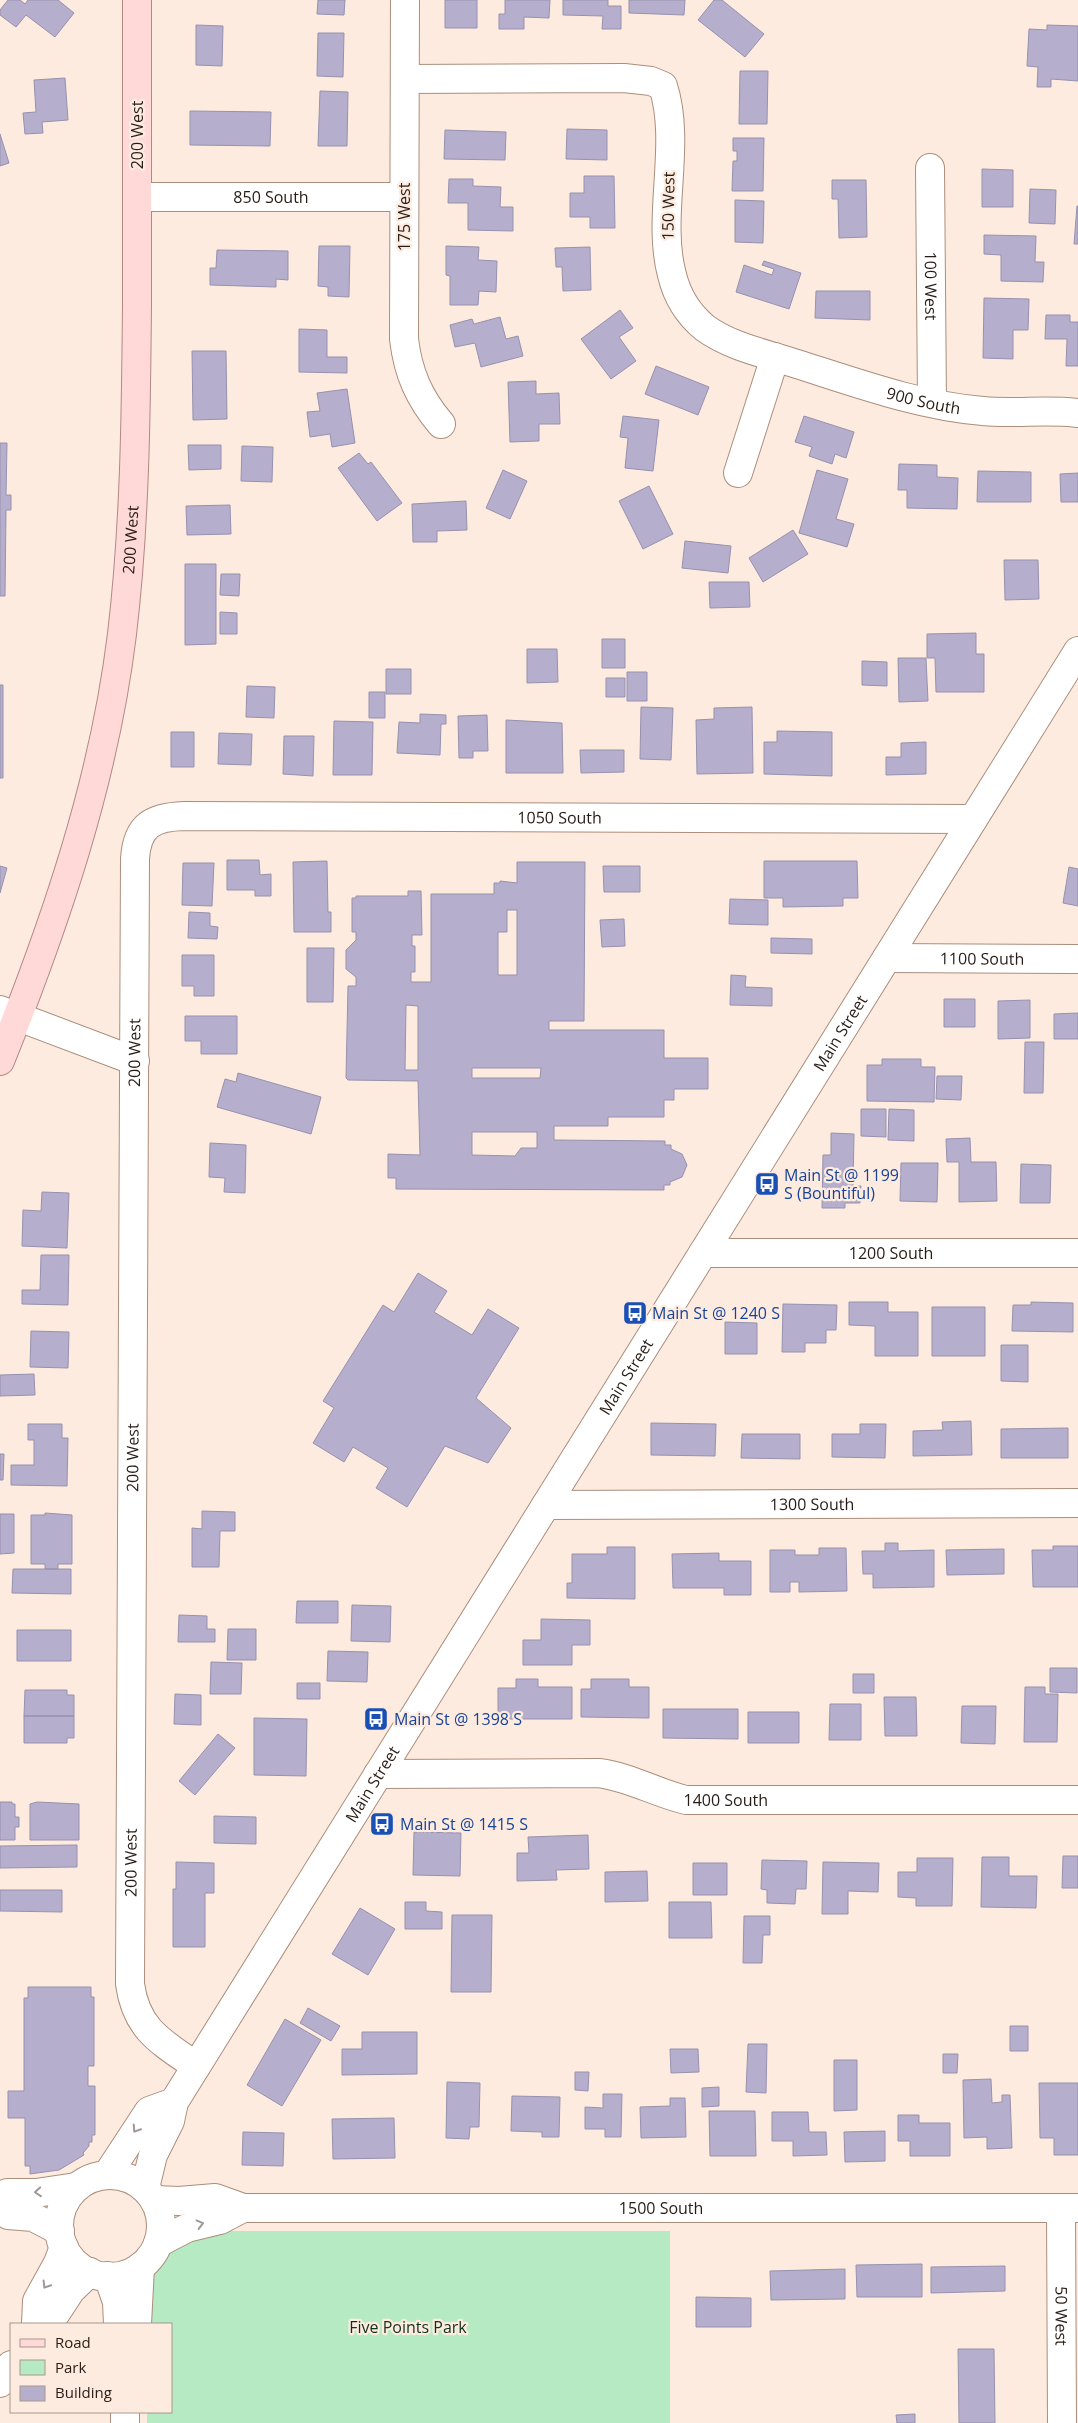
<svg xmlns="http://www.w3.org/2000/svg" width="1078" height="2423" font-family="'Open Sans',sans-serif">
  <rect width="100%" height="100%" fill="#feebdf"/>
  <!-- green -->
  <path fill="#b5eac3" d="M228 2231H670V2423H147V2412H171V2324H146L150 2276 167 2255 182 2242Z"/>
  <!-- building -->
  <path fill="#b5afcd" stroke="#9791ae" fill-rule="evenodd" d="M8 0H20L25 4 28 0H58L74 13 55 37 26 15 16 27 0 15V10Z
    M318 0H345L344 15 317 14Z
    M445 0H477V28H445Z
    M505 0H550L549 18 524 17V29H499V14H505Z
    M563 0H608V6H621V29H602L603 16 563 15Z
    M629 0H685L684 15 629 13Z
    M714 0H722L764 34 745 57 698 20Z
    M196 25 223 26 222 66 196 65Z
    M1047 25 1078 26V81L1051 79V87H1037L1038 67 1027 66 1029 29 1047 30Z
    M318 33H344L343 77 317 76Z
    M740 71H768L767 124H739Z
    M65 78 68 120 42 122 43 133 25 134 23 113 36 112 34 80Z
    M320 91 348 92 347 146H318Z
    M190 111 271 112 270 146 190 145Z
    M567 129 607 130V160L566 159Z
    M445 130 506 132 505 160 444 159Z
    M0 134 9 163 0 166Z
    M733 138H764L763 191H732L733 161H737V151H733Z
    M982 169 1013 170V207H982Z
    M584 176H614L615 228H590V217H570V193H584Z
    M449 179H473V186L501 187 500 207H513V231L468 230V203H448Z
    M832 180H866L867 237 839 238 838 199H832Z
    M1030 189 1056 190 1055 224 1029 223Z
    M735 200 764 201 763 243 735 242Z
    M1077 206H1078V244H1074Z
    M984 235 1036 236 1035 262H1044L1043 282 1001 281V255L984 254Z
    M319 246H350L349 297 328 296V287L318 286Z
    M446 246 479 247 478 260 497 261 496 292 479 291 478 305H450V276L446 275Z
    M590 247 591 290 563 291 562 267H556L555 248Z
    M217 250 288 251V280L276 279V287L210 285V268H216Z
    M764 261 801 273 789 309 736 292 744 265 772 275 774 269 762 265Z
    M816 291H870V320L815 318Z
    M984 298 1029 299 1028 330H1013V359L983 358Z
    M620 310 633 328 619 337 636 361 611 379 581 339Z
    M1046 315H1070V322H1078V366H1066L1067 339H1045Z
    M500 317 506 339 518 336 523 356 481 367 475 343 455 347 450 325 472 319 474 324Z
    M299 329 327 330V357H347V373L299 372Z
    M192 351H226L227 419 193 420Z
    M656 366 709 387 698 415 645 394Z
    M536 381V394L559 393 560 424H539V441L510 442 508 382Z
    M347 389 355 443 332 447 330 434 310 437 307 412 320 411 317 393Z
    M623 416 659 420 653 471 625 468 628 438 620 437Z
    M804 416 854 432 846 458 835 454 832 464 809 456 812 447 795 442Z
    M0 443H7L6 495H11V510H6L5 596H0Z
    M188 445H221V469L189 470Z
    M242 446 273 447 272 482 241 481Z
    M359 453 368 464 371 462 402 503 377 521 338 468Z
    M899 464 937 465V477L958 478 957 509 907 508V490H898Z
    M503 470 527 481 510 519 486 508Z
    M817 470 848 479 836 519 854 524 847 547 799 533Z
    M978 471 1031 472V502H977Z
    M1078 473V502H1061L1060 474Z
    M649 486 673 534 643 549 619 501Z
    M466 501 467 530 437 531V542H413L412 504Z
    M230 505 231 534 187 535 186 506Z
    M793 530 808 554 763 582 749 558Z
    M685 541 731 546 728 573 682 568Z
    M1004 560H1038L1039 599 1005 600Z
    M185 564H216V644L185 645Z
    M221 574H240L239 596 220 595Z
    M709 582H749L750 607 710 608Z
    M220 612 237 613V634H220Z
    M976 633V654H984V692H936L935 658H927V634Z
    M602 639H625V668H602Z
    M527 649H557L558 682 527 683Z
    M898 658H926L928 701 899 702Z
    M862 661 887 662V686L862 685Z
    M386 669H411V694H386Z
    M627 672H647V701H627Z
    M606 678H625V697H606Z
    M0 685H3V778H0Z
    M247 686 275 687 274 718 246 717Z
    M369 692H385V718H369Z
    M641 707 673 708 671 760 640 759Z
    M752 707 753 773 697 774 696 720 714 719V708Z
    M420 714 446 715V724H441L440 755 397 753 399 722 420 723Z
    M487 715 488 751H473V758H459L458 716Z
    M506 720 562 723 563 773H506Z
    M334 721 373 722 372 775H333Z
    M777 731 832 732V776L764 774V742H777Z
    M171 732H194V767H171Z
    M219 733 252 734 251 765 218 764Z
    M284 736H314L313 776 283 774Z
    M926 742V774L886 775V757H901V743Z
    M580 750H624V772L581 773Z
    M227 860H259L260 875 271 874V896H255V890H227Z
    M327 861 328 912H331V932H294L293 862Z
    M764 861H857L858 898H843V906L783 907V898H764Z
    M517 862H585L584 1021H549V1030H664V1058H708V1089H674V1100H664V1117H608V1126H554V1140L665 1141V1145H671V1149L682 1154 687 1165 682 1177 670 1182V1185H664V1190L396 1189V1178H388V1154L420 1155 418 1081 348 1080 346 1078 348 986H356V977L346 969V950L356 940V932H352V898H356V896H408V891H421L422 935H412V946H415V972H411V982H431V894H494V883H500V881L517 883ZM507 910H517V975H498V932H507ZM406 1005 418 1006V1070H405ZM472 1068H541L540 1078H472ZM472 1132H537V1148H521L515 1156 472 1155Z
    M183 863H214L212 906 182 905Z
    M0 866 7 868 0 893Z
    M603 866H640V892H604Z
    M1069 867 1078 869V906L1063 903Z
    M730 899 768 900V925L729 924Z
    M189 912 210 913V926L218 927 217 939 188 938Z
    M624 919 625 946 602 947 600 920Z
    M771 938 812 939V954L771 953Z
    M307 948H334L333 1002H307Z
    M182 955H214V996H194V986H182Z
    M731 975 746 976 745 987 772 988V1006L730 1005Z
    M944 999H975V1027H944Z
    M1030 1000V1038L998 1039V1001Z
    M1078 1013V1039H1054V1014Z
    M185 1016H237V1054H201V1041H185Z
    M1025 1042H1044L1043 1093H1024Z
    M882 1059H921V1067H935L934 1102 867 1101V1065H882Z
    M238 1073 321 1097 311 1134 217 1107 225 1079 236 1082Z
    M937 1076H962L961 1100 936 1099Z
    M861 1109H886V1137L861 1136Z
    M889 1109 914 1110V1141L888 1140Z
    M831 1133 854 1134 853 1186H861L860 1203H845V1208H822L823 1155H831Z
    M970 1138 971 1162H996L997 1201 959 1202V1162H947L946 1139Z
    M210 1143 246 1145 245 1193 224 1192 225 1178 209 1177Z
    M901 1163H938L937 1202 900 1201Z
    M1021 1164 1051 1165 1050 1203H1020Z
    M42 1192 69 1193 67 1248 22 1246 23 1210 41 1211Z
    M41 1255H69L68 1305 22 1304V1290H40Z
    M418 1273 447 1291 434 1312 472 1335 488 1309 519 1328 476 1398 511 1428 488 1463 445 1446 407 1507 376 1488 388 1468 353 1447 344 1462 313 1443 334 1408 323 1401 383 1305 394 1312Z
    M849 1302H888V1312H918V1356H875V1326L849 1325Z
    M1031 1302 1073 1303V1332L1012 1331 1013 1305H1031Z
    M783 1304 837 1305 836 1330H826V1343H805V1352H782Z
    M932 1307H985V1356H932Z
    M725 1322 757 1323V1354H725Z
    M31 1331 69 1332 68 1368 30 1367Z
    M1001 1345H1028V1382L1001 1381Z
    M34 1374 35 1395 0 1396V1375Z
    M971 1421 972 1455 913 1456V1431L943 1430 942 1422Z
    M651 1423 716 1424 715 1456 651 1455Z
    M28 1424H62V1438H68L67 1486 11 1485V1465H34V1440H28Z
    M860 1424H886L885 1458 832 1457V1434H860Z
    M1068 1428V1458H1001V1429Z
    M742 1434H800V1459L741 1458Z
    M0 1454H4L3 1480H0Z
    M202 1511 235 1512V1531H220L219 1567H192V1528L202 1529Z
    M45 1513 72 1515V1564H58V1569H45V1564H31V1515H45Z
    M0 1514H14V1553L0 1554Z
    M885 1543H898V1551L934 1550V1587L873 1588V1574H863L862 1551H885Z
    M1053 1546H1078V1587H1033L1032 1550H1053Z
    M607 1547H635V1599L567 1598V1583H572V1554H607Z
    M819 1548H846L847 1591 799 1592V1582H790V1592H770V1550H795V1555H819Z
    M1004 1549V1574L947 1575 946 1550Z
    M719 1553V1561H751V1595H724V1588H673L672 1554Z
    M13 1569H71V1594L12 1593Z
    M297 1601H338V1623H296Z
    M352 1605 391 1606 390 1642 351 1641Z
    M179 1615 207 1616V1629H215V1642H178Z
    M541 1619 590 1620V1645H572V1665H523V1640H541Z
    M228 1629H256V1660H227Z
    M17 1630H71V1661H17Z
    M328 1651 368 1652 367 1682 327 1681Z
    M211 1662 242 1663 241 1694H210Z
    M1050 1668H1077V1693L1050 1692Z
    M853 1674H874V1693H853Z
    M516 1679H538V1687H572V1719H498V1688H516Z
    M591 1679H629V1687H649V1718L581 1717V1689H591Z
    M297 1683H320V1699H297Z
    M1025 1687H1045V1694H1058L1057 1742H1024Z
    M25 1690H67V1695H74V1716H24Z
    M175 1694 201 1695V1725L174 1724Z
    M884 1697H916L917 1736H885Z
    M830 1704H861V1740H829Z
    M962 1706H996L995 1744 961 1743Z
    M663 1709H738V1739L663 1738Z
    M748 1712H799V1743H748Z
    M24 1716H74V1738H67V1743H24Z
    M254 1718 307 1719 306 1776 254 1775Z
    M218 1734 235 1748 195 1795 179 1781Z
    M0 1802H12V1804H15V1817H19V1827H15V1840H0Z
    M37 1802 79 1804V1840H30V1804Z
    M214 1816 256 1817V1844L214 1843Z
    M414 1832 461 1833 460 1876 413 1875Z
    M588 1835 589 1869 556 1870 557 1880 517 1881V1853H529L528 1837Z
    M77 1845V1867L0 1868V1846Z
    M1063 1856H1078V1888H1062Z
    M982 1857H1009V1876H1037L1036 1908 981 1907Z
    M917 1858H953L952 1906H916V1898L898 1897V1872H917Z
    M762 1860 807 1861 806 1889H796L795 1904 767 1903V1890L761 1889Z
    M176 1862 214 1863V1893H205V1947H173V1889H176Z
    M823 1862 879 1863 878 1892 848 1891V1914H822Z
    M693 1863H727V1895H693Z
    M647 1871 648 1901 605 1902V1872Z
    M0 1890H62V1912L0 1911Z
    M405 1902H426V1911L442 1912V1929H405Z
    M669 1902H711L712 1938H669Z
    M360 1908 395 1929 368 1975 332 1954Z
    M452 1915H492L491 1992H451Z
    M744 1916H770V1935H763L762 1963H743Z
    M28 1987H91V1997H94V2066H88V2086H95V2135H92V2142H89V2146L83 2153 84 2155 59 2170 30 2174V2166H25V2118H8V2091H24V1998H28Z
    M308 2008 340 2026 331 2041 300 2023Z
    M285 2019 321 2040 282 2106 247 2085Z
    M1010 2026H1028V2051H1010Z
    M362 2032H417V2074L342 2075V2049H362Z
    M748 2044H767L766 2093 746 2092Z
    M670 2049H698L699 2072 671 2073Z
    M943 2054H958L957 2073H943Z
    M834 2060H857V2110L834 2111Z
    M575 2072H589L588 2091 575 2090Z
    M991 2079 992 2103 1002 2102V2095H1010L1012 2148 987 2149V2137L964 2138 963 2080Z
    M447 2082 480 2083 479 2127H470L469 2139 446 2138Z
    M1039 2083H1078V2155H1054V2138H1040Z
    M719 2087V2106L702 2107V2088Z
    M603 2094H622L621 2137H605V2129H585V2107L603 2108Z
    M512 2096 560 2097 559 2137H542V2132L511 2131Z
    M670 2098H685L686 2137 641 2138 640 2107 670 2106Z
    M709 2111H755L756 2156H710Z
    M772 2112H808L809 2132H826L827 2155 793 2156V2141H772Z
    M898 2115H919V2123H950V2156H910V2141H898Z
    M394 2118 395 2158 333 2159 332 2119Z
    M885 2131V2161L845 2162 844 2132Z
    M243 2132 284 2133 283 2166 242 2165Z
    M922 2264V2297H857L856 2265Z
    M1005 2266V2291L931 2293V2267Z
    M845 2269V2299L771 2300 770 2271Z
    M696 2297 751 2298V2327H696Z
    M958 2349H994L995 2423H959Z
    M915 2414V2423H897L896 2415Z"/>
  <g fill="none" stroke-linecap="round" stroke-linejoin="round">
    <defs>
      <g id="minor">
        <path d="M405 0 404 339C408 373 419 398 441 424"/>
        <path id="s1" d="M405 79 624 78 651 81 663 86C682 145 656 216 672 275 677 296 688 314 705 328 731 347 767 354 797 364 857 383 920 406 983 411 1015 414 1047 409 1078 413"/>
        <path id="s2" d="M930 168 932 402"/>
        <path id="s3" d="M137 197H404"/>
        <path d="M738 473 775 357"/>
        <path id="s4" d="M887 958 1078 959"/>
        <path d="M0 1010 135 1061"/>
        <path id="s5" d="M703 1253H1078"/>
        <path id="s6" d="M546 1505 1078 1503"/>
        <path id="s7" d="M378 1774 599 1773C630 1777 656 1793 686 1800H1078"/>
        <path id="s8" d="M196 2066C161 2042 136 2029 130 1984L135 859C137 825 153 817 184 816L973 819"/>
        <path d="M107 2175 149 2111 174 2102"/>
        <circle cx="110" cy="2226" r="51"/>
        <path id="s9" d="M145 2188 153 2155 170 2121 174 2102 1078 651"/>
        <path d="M0 2198 7 2193H36L76 2187"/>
        <path id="s10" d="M155 2200 179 2201 215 2198 243 2208H1078"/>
        <path id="s11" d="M1061 2208 1062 2423"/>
        <path d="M0 2210 8 2215 33 2217 60 2231"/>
        <path d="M158 2243 187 2228 220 2220 243 2208"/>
        <path d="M108 2276 117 2302 118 2324"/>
        <path d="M36 2324 37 2301 58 2263 64 2247"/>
        <path d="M36 2324 56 2313 71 2290 90 2272"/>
        <path d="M137 2324 140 2267"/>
        <path d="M0 2383 11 2365"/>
        <path d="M125 2412V2423"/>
      </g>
      <g id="major">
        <path id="s12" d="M0 1061C55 924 104 782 122 634 135 525 136 414 137 304 137 203 137 101 137 0"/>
      </g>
    </defs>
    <!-- minor casing -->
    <use href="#minor" stroke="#ab8e7c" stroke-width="30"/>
    <!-- major casing -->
    <use href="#major" stroke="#b38783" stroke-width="30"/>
    <!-- minor -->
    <use href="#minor" stroke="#fff" stroke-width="28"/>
    <!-- major -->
    <use href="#major" stroke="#fed9d8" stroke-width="28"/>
  </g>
  <!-- one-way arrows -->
  <defs><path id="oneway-chevron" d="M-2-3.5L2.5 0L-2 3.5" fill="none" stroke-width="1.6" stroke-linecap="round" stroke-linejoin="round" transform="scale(1.25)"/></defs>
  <g stroke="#9e9996">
    <use href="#oneway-chevron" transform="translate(136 2129) rotate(123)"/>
    <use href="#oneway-chevron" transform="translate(38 2192) rotate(175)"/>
    <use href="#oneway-chevron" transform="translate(200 2224) rotate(-15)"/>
    <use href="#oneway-chevron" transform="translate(46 2285) rotate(122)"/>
  </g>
  <!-- icons -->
  <defs>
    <symbol id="bus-square" viewBox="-11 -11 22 22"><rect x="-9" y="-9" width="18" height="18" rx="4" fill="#1a4fb4" stroke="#feebdf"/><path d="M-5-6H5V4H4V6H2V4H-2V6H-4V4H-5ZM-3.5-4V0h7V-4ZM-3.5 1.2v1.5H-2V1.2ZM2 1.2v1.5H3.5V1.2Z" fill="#fff"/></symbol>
  </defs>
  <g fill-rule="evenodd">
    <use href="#bus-square" x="753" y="1170" width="28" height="28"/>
    <use href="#bus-square" x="621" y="1299" width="28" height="28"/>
    <use href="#bus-square" x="362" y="1705" width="28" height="28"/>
    <use href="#bus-square" x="368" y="1810" width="28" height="28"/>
  </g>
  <g text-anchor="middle" stroke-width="4.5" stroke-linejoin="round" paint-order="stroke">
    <!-- street labels -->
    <g font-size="16" fill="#271c15" stroke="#feebdf">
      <text transform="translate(137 135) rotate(-90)" y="6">200 West</text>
      <text dy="6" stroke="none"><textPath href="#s3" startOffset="134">850 South</textPath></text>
      <text transform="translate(668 206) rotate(-89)" y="6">150 West</text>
      <text transform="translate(404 217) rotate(-90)" y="6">175 West</text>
      <text dy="6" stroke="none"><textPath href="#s2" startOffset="118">100 West</textPath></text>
      <text dy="6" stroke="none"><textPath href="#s1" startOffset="744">900 South</textPath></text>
      <text dy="6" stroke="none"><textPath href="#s12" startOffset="540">200 West</textPath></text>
      <text dy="6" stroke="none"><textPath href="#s8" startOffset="1685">1050 South</textPath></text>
      <text dy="6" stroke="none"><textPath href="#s4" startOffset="95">1100 South</textPath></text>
      <text dy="6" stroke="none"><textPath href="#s9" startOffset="1351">Main Street</textPath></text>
      <text dy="6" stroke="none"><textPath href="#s8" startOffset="1041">200 West</textPath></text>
      <text dy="6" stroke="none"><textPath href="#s5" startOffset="188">1200 South</textPath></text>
      <text dy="6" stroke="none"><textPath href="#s9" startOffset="946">Main Street</textPath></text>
      <text dy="6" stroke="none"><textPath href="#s8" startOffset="636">200 West</textPath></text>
      <text dy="6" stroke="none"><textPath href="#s6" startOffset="266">1300 South</textPath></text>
      <text dy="6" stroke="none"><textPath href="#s9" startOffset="466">Main Street</textPath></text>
      <text dy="6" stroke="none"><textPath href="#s7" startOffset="352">1400 South</textPath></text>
      <text dy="6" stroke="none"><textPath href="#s8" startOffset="231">200 West</textPath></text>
      <text dy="6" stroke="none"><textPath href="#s10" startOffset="508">1500 South</textPath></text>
      <text dy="6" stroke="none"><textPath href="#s11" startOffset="108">50 West</textPath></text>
    </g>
    <!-- transit labels -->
    <g font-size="16" fill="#164399" stroke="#feebdf" text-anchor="start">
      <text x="784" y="1181">Main St @ 1199<tspan x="784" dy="18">S (Bountiful)</tspan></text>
      <text x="652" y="1319">Main St @ 1240 S</text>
      <text x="394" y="1725">Main St @ 1398 S</text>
      <text x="400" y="1830">Main St @ 1415 S</text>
    </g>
    <!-- park labels -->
    <g font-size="16" fill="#11311c" stroke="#feebdf">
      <text x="408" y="2333">Five Points Park</text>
    </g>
  </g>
  <!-- legend -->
  <rect x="10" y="2323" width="162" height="90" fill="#feebdf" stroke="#a8988e"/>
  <rect x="20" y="2339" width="25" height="8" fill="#fed9d8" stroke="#a8988e"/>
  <text x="55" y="2348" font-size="15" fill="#271c15">Road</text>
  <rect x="20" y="2360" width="25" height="15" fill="#b5eac3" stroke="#a8988e"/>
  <text x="55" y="2373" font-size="15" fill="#271c15">Park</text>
  <rect x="20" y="2386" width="25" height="15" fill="#b5afcd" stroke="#a8988e"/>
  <text x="55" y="2398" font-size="15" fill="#271c15">Building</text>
</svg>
